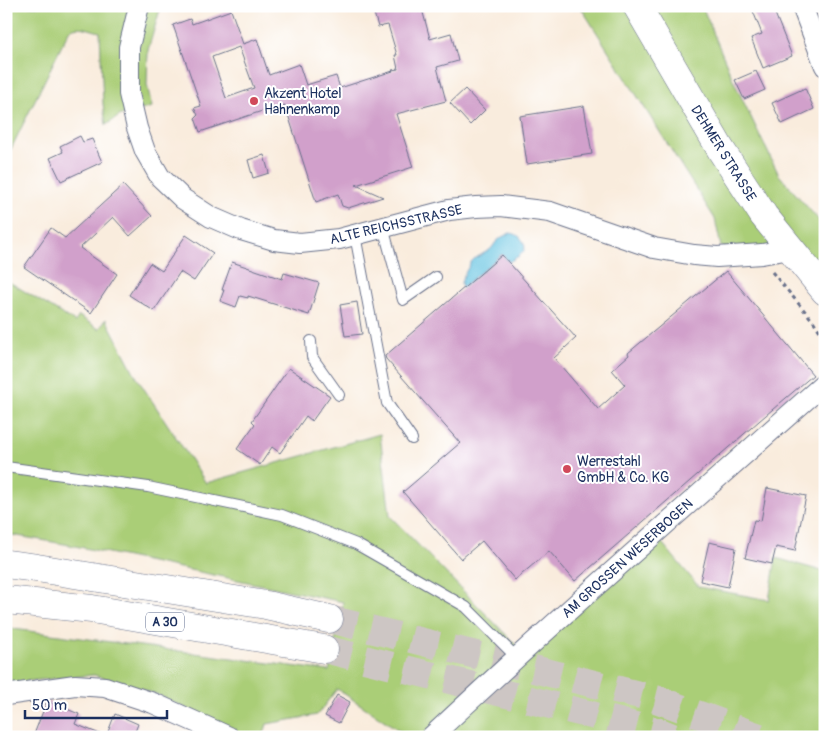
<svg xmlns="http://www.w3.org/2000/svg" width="831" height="743" font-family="Pangolin,sans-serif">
  <rect width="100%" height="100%" fill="#fff"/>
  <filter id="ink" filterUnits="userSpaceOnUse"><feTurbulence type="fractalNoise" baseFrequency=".02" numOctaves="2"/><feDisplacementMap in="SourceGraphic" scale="10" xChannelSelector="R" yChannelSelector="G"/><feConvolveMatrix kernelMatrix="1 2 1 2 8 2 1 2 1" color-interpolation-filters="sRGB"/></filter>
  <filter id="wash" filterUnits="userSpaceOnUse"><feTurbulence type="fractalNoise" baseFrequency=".0096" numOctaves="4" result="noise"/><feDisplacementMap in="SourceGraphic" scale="20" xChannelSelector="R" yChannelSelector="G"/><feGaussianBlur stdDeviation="1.12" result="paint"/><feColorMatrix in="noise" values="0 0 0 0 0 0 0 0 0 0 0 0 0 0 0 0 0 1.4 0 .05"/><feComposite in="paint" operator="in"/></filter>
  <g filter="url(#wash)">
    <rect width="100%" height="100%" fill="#f9ecdd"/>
    <!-- green -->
    <path fill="#aace77" stroke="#627e6a" d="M6 6H162L159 13 148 50 147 85 152 107 121 115 106 125 103 104 100 32C90 30 77 23 69 31L6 159Z
      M580 6H702L734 82 779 175 825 227V265L765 253 721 247 715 219Z
      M6 280 75 322 79 316 99 329 106 319 137 378 206 483 380 434 390 516 518 647 652 531 699 587 769 600 776 558 825 572V737H409L337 689 317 715 267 724 263 737H246L156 694 94 675 6 683V628L329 671 343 602 70 545 6 534Z"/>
    <!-- water -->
    <path fill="#63c3e1" stroke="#3f79a0" d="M510 233C519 234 523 239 525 247 523 256 516 257 509 262L502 254 462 288 461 283 463 277 471 262 474 259 491 249 496 242 502 237Z"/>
    <g id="blocks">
      <!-- building -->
      <path fill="#d1a0cb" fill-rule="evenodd" d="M372 6H417L418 10 422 9 430 39 451 33 458 61 437 67 446 101 396 114 413 167 356 185 383 197 348 208 342 206 338 194 316 202 285 105 275 108 274 107 200 132 195 118 198 115 194 108 201 106 173 25 190 19 192 24 231 10 243 44 257 39 269 75 299 64 306 85 336 76 340 88 393 71 392 70 398 69 395 55H397L388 25 378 27ZM239 47 254 88 226 98 212 57Z
        M751 6H772L792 56 763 68 751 38 762 34Z
        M756 71 765 90 744 99 735 80Z
        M805 88 814 109 782 124 772 103Z
        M465 89 485 110 470 125 450 103Z
        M584 106 592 154 527 164 520 116Z
        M80 136 83 142 92 139 102 162 61 181 50 158 63 152 60 146Z
        M264 155 269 173 253 178 248 160Z
        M123 185 152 216 130 236 113 217 80 248 117 274 91 313 24 267 51 228 65 238Z
        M186 235 213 253 194 281 180 272 154 311 129 295 150 263 162 271Z
        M502 255 576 338 554 358 598 409 625 385 612 370 629 355 628 353 726 271 813 375 759 421 575 581 549 551 515 580 482 541 461 559 403 492 460 443 386 359 385 356Z
        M232 262 282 279 284 273 319 283 309 315 248 296V298L240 296 236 307 220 301 224 290H222Z
        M357 302 362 334 345 336 340 305Z
        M289 368 330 396 312 421 306 416 280 453 272 447 260 465 237 449 255 424 252 421Z
        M767 488 806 496 795 551 776 547 772 564 745 558 754 520 761 521Z
        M709 542 736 548 728 587 700 581Z
        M337 695 350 702 339 723 325 716Z
        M47 701 79 714 75 724 105 736V737H33Z
        M115 714 138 724 133 737H106Z"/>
    </g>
  </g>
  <g filter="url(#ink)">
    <use href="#blocks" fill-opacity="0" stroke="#69718a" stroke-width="1"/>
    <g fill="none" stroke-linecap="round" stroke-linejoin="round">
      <!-- highway-tunnel -->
      <path stroke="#cdc6c4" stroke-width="28" stroke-dasharray="28 14" stroke-linecap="butt" d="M329 619 656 699 759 737
        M324 649 660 732 672 737"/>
      <defs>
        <path id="lane" d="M383 227 403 300 436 277
          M355 235 387 403 412 439
          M311 341 312 357 339 395
          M6 467 148 487 282 515 356 544 466 607 516 657"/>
        <path id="street" d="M139 6 129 47V94L137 128 145 151 160 177 183 199 211 217 241 230 274 240 300 243 339 239 449 210 476 207 501 206 550 212 654 248 694 255 717 257 762 254 790 249
          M802 6 825 66
          M6 695 75 685 105 687 153 703 229 737
          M431 737C560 616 693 500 825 383"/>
        <path id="secondary" d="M637 6 721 150 764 216 825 291"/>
        <path id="highway" d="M6 564 37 568 266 605 329 619
          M6 600 92 609 324 649"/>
      </defs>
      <!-- lane casing -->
      <use href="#lane" stroke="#69718a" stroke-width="12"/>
      <!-- street casing -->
      <use href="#street" stroke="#69718a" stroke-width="22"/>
      <!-- secondary casing -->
      <use href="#secondary" stroke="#69718a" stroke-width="29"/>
      <!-- highway casing -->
      <use href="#highway" stroke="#69718a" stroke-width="29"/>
      <!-- path -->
      <path stroke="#69718a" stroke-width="3" stroke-dasharray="4 4" stroke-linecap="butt" d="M772 272 814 322 825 339"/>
      <!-- lane -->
      <use href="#lane" stroke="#fff" stroke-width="10"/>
      <!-- street -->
      <use href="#street" stroke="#fff" stroke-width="20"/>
      <!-- secondary -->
      <use href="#secondary" stroke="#fff" stroke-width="28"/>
      <!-- highway -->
      <use href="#highway" stroke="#fff" stroke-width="28"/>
    </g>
  </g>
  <!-- markers -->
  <g fill="#d1495b" stroke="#fff" stroke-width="2">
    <circle cx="254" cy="101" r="5"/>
    <circle cx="567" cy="469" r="5"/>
  </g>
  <g text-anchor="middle" stroke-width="4" stroke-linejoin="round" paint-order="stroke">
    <!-- shield labels -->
    <rect fill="#fff" stroke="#5f6d8e" stroke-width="1" x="146" y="612.5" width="38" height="19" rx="4"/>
    <g font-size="12" font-weight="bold" fill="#1b2f5e">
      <text x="165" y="626">A 30</text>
    </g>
    <!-- poi labels -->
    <g font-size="14" fill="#1b2f5e" stroke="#fff" text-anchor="start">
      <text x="264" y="98">Akzent Hotel<tspan x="264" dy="16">Hahnenkamp</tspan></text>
      <text x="577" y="466">Werrestahl<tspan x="577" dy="16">GmbH &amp; Co. KG</tspan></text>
    </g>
    <!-- street labels -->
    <g font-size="14" fill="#1b2f5e" stroke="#fff">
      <text transform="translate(724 153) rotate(58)" y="5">DEHMER STRASSE</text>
      <text transform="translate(396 224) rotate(-13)" y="5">ALTE REICHSSTRASSE</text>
      <text transform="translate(627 558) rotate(-42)" y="5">AM GROSSEN WESERBOGEN</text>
    </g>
  </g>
  <!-- margin -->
  <rect width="831" height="743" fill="none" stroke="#fff" stroke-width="25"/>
  <!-- scale -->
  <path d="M25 710v8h142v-8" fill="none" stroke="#1b2f5e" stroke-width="2.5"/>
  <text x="32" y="710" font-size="15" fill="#1b2f5e" stroke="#ffffff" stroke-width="4" paint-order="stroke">50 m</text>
</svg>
